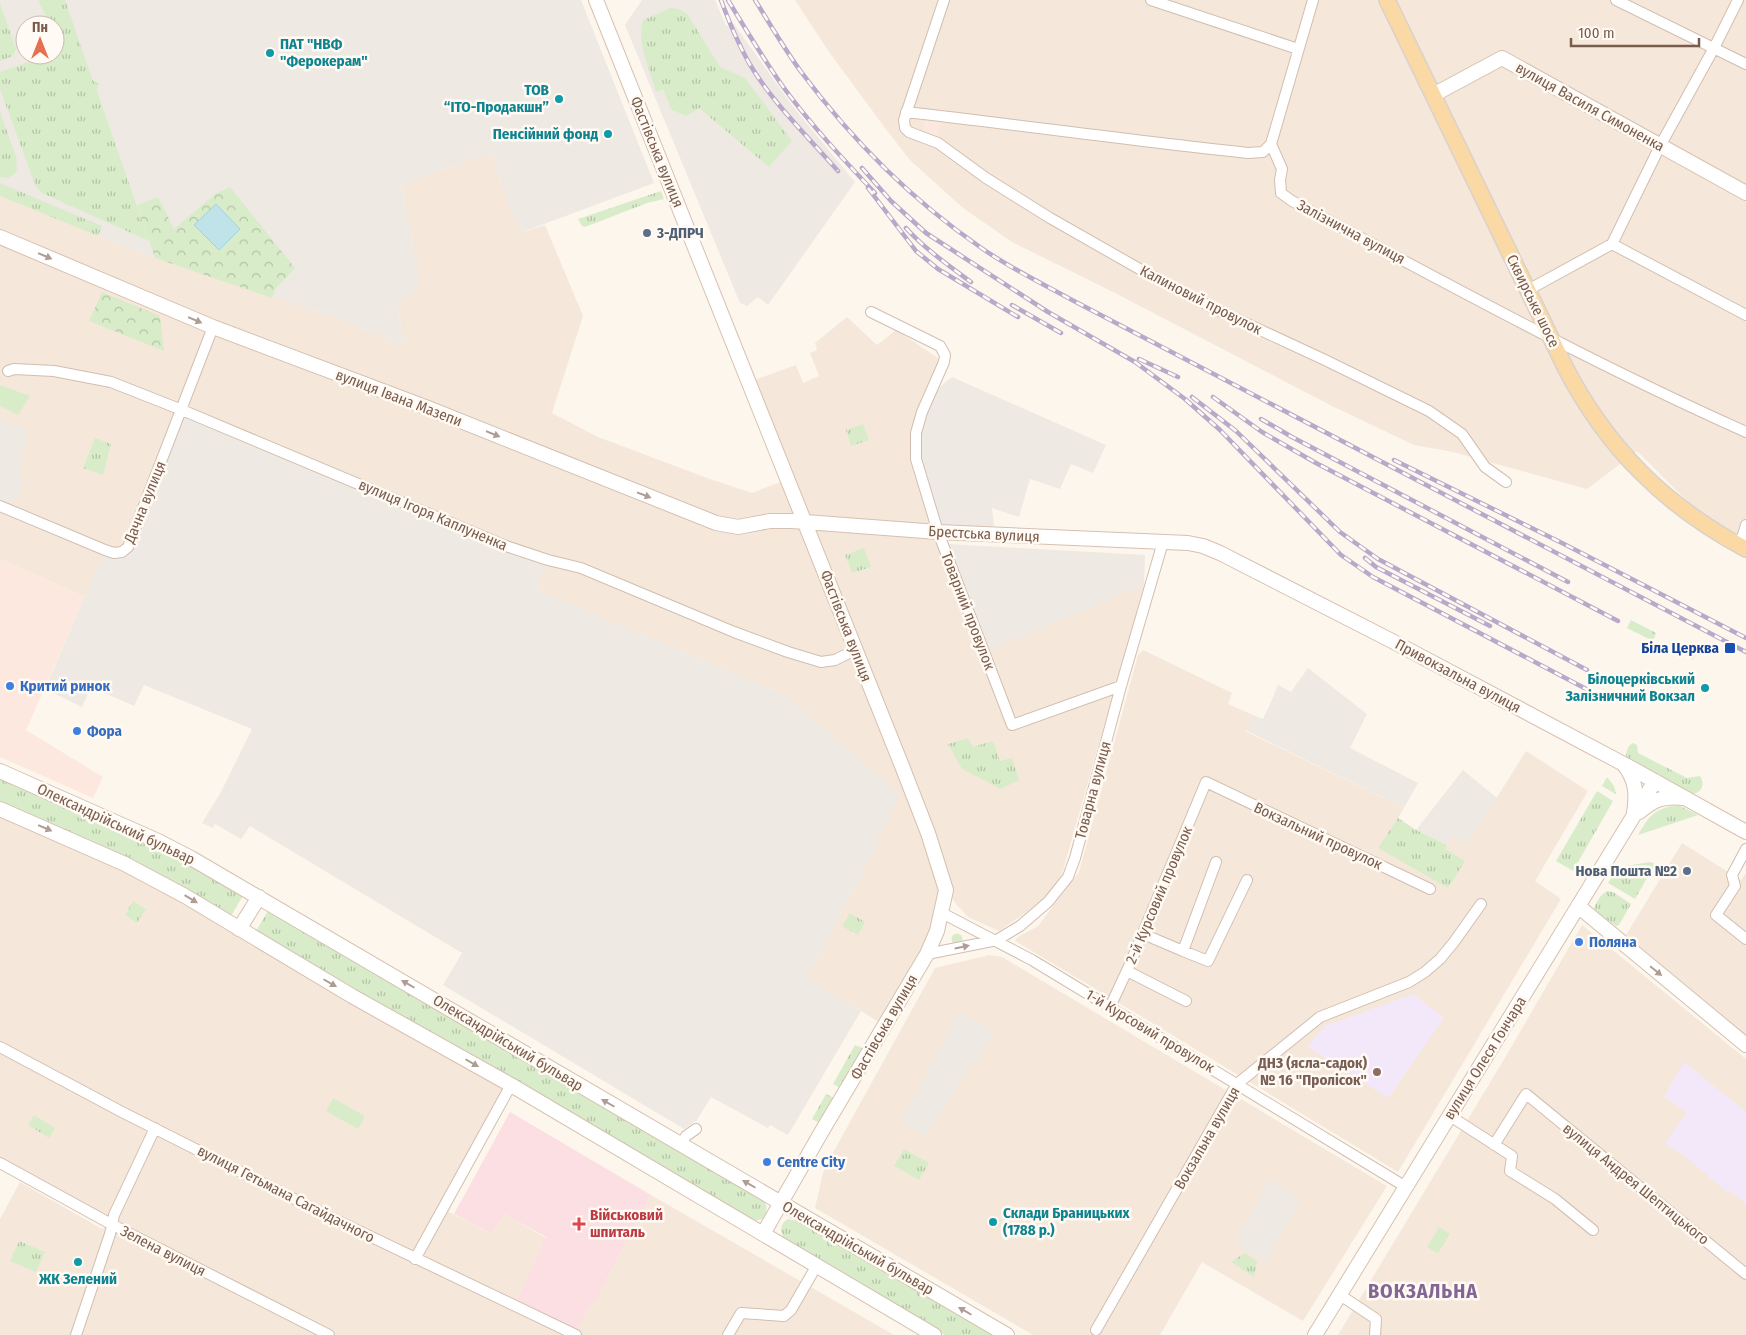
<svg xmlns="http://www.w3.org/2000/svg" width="1746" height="1335" font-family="'Fira Sans Condensed',sans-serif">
  <defs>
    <pattern id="grass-tufts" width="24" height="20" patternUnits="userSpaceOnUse" patternTransform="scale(1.25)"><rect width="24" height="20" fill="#d8ecc9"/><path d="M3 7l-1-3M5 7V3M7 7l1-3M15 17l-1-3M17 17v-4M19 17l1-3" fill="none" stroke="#b4c2a5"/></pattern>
    <pattern id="forest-crowns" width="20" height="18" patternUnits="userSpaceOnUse" patternTransform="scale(1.25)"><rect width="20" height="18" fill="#d8ecc9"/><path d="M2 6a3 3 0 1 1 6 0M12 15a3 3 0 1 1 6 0" fill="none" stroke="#b4c2a5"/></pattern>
  </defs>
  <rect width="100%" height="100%" fill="#fdf6ec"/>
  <!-- residential -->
  <path fill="#f5e8da" d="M795 0H1746V539L1697 511 1637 451 1587 489 1453 452 1414 445 1332 406 1115 293 1012 242 963 208 910 160 888 132 829 52Z
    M490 153 520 233 545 225 583 316 552 413 598 437 707 478 752 493 788 479 749 382 796 365 803 383 819 376 810 353 817 350 815 343 847 317 877 345 896 330 944 362 916 459 989 649 1144 585 1062 874 1045 899 999 931 968 917 957 905 947 891 942 913 885 1026 807 977 866 867 899 794 785 695 537 590 540 582 180 496 99 566 85 597 0 559V196L146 255 342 320 399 345 405 340 401 327 397 304 408 293 419 275 401 185Z
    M1143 650 1232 693 1228 704 1253 715 1245 731 1404 808 1398 818 1416 830 1447 845 1453 837 1467 845 1526 751 1588 791 1535 881 1561 899 1398 1172 1144 1018 1015 941 1018 937 1038 926 1079 872 1138 655Z
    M0 809 125 864 511 1085 443 1209 492 1234 504 1214 546 1238 515 1304 602 1288 651 1195 894 1335H0V1219L20 1182 102 1229 111 1224 0 1163Z
    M1682 843 1741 880 1745 874 1746 875V1035L1626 935Z
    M1582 925 1746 1059V1335H1338L1506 1056Z
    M989 955 1002 957 1387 1186 1303 1321 1202 1262 1160 1335H1033L815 1208 824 1169 935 968Z"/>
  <!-- commercial -->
  <path fill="#fde8e0" d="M925 119 941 121 938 136 923 133Z
    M0 559 85 597 26 730 103 777 93 798 0 757Z"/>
  <!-- industrial -->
  <path fill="#efe9e4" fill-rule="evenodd" d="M0 0H581L654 183 520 233 490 153 401 185 419 275 415 295 408 293 397 304 401 327 405 340 399 345 342 320 146 255 0 196ZM25 25H55V55H25Z
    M642 0H715L726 26 734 24 794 108 855 182 768 305 758 297 747 306 740 303 625 25Z
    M952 377 1106 445 1093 473 1071 464 1060 489 1030 479 1019 517 992 508 994 527 941 525 922 461 919 439 926 414 936 390Z
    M182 410 548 560 537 590 785 695 900 794 866 867 807 977 861 1011 788 1135 770 1125 768 1128 711 1097 697 1120 684 1129 443 985 462 953 250 826 241 839 215 824 213 828 202 823 221 792 252 729 144 685 134 706 91 687 82 707 45 689 105 550 122 552Z
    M0 418 28 430 19 470 23 480 16 501 6 503 0 502Z
    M948 544 1145 555 1144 585 989 650Z
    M1308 668 1367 714 1350 748 1418 783 1404 808 1245 730 1253 715 1263 719 1271 702 1278 685 1291 692Z
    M1463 770 1497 798 1467 845 1453 837 1447 845 1416 830Z
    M959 1012 994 1031 975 1066 969 1065 939 1119 935 1117 925 1136 900 1123Z
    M1270 1179 1301 1198 1266 1262 1234 1244Z"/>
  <!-- education -->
  <path fill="#f3e8fa" d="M1413 994 1444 1018 1388 1098 1307 1046 1326 1026Z
    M1684 1062 1746 1112V1204L1730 1190 1727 1192 1686 1157 1665 1144 1687 1112 1664 1097Z"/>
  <!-- medical -->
  <path fill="#fbdfe3" d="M510 1112 651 1195 602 1288 574 1332 515 1304 546 1237 504 1214 492 1234 454 1214Z"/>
  <!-- grass -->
  <path fill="url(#grass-tufts)" d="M38 0H65L93 81 99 84 97 91 149 241 42 193 35 185 0 89V72L47 55H55V52L62 50C64 41 62 35 55 29V25L49 23Z
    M0 3 16 49 13 56 0 61Z
    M671 8 679 9 688 15 720 67 745 78 792 141 769 167 699 108 686 116 672 110 663 89 656 92C650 69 636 43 643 20Z
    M0 111 16 157 17 169 15 173 9 178 0 177Z
    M0 183 102 226 98 236 0 196Z
    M661 191 664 199 647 203 585 227 582 226 578 219Z
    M863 424 869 440 851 446 846 430Z
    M95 438 111 444 103 475 83 468Z
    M864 548 871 567 852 573 845 555Z
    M1631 620 1656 633 1653 641 1627 628Z
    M1678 644 1696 654 1693 659 1675 649Z
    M968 738 973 747 993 741 1000 761 1012 758 1019 780 1001 789 962 769 948 744Z
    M1633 743 1637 745 1638 753 1687 778 1700 776C1706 785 1701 794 1690 794L1627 760C1625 753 1627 746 1633 743Z
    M0 777 154 845 244 894 231 916 136 861 0 802Z
    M1607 777 1614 786 1616 794 1602 786Z
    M1597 791 1613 801 1573 871 1556 861Z
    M1671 806H1680L1698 815 1638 835C1648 819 1651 811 1671 806Z
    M1398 818 1416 830 1447 845 1445 849 1465 861 1448 888 1378 848Z
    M1650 862 1655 864 1635 899 1608 883 1619 867Z
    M1607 891 1613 892 1631 904 1619 925 1616 926 1594 910C1595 903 1601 894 1607 891Z
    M133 901 146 909 137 923 125 915Z
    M269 909 764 1200C768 1209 767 1212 763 1219L753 1221 256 931Z
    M850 913 865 922 858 935 842 926Z
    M951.5 939a5.5 5.5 0 1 1 11 0a5.5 5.5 0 1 1-11 0Z
    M855 1045 862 1048 863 1052 842 1089 833 1084Z
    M826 1094 836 1099 821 1124 812 1119Z
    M34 1115 55 1128 49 1138 28 1125Z
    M904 1149 929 1163 919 1180 894 1166Z
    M788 1219 800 1222 992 1335H945L785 1240C780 1233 779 1224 788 1219Z
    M19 1241 45 1252 36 1272 10 1261Z
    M1245 1253 1257 1261 1254 1277 1231 1262Z"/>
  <!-- forest -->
  <path fill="url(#forest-crowns)" d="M230 187 295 268 276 288 272 298 155 258 137 205 158 197 174 229 215 194Z
    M102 292 160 316 164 351 89 321Z"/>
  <!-- garden -->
  <path fill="#d8ecc9" d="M0 385 30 396 18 415 0 406Z
    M333 1098 365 1116 358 1129 326 1111Z
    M1439 1227 1450 1234 1438 1253 1427 1247Z"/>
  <!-- water -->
  <path fill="#bfe3e8" stroke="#a5d3da" d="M216 204 240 229 219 250 194 225Z"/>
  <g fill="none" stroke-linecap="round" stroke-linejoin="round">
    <defs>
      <path id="street" d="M944 0 904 120 905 128 909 132 938 143 986 178 1050 218 1143 271 1213 308 1325 360 1429 411 1462 434 1485 467 1506 482
        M1151 0 1298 49
        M1616 0 1746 64
        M906 112C1020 125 1134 141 1248 153L1263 152 1271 144 1313 0
        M1271 144 1282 169 1280 180 1281 193 1292 201C1442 281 1591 363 1746 432
        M1612 244 1660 146 1714 48 1738 0
        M1528 290 1612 244 1746 315
        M871 312 940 346 945 355 944 362 922 412 916 433V459L938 532 1012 725 1121 686
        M8 371 14 369 54 371 111 382 182 410 506 546 548 560 581 568 734 632 788 652 821 662 835 660 855 650
        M0 506 105 550 114 553 122 552 128 547 213 327
        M1738 545 1743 535 1746 525
        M1746 849 1732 875 1735 886 1716 915 1746 939
        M942 913 1032 960 1406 1187
        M1143 934 1183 951 1216 862
        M1183 951 1208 961 1247 880
        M927 954 997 940 1020 926 1048 902 1068 877 1075 858 1121 686 1163 542
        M1127 971 1186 1001
        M1110 1007 1130 964 1206 782 1430 889
        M0 1047 122 1112 332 1218 576 1335
        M1450 1116 1512 1156 1510 1171 1555 1199 1593 1230
        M680 1145 686 1136 696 1129
        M1494 1145 1526 1094 1746 1274
        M0 1163 111 1224 329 1335
        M415 1259 511 1085
        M1340 1295 1376 1319 1375 1335
        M1096 1330 1237 1084 1320 1017 1409 982 1425 972 1440 959 1454 942 1481 904
        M76 1335 110 1234 114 1215 155 1128
        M728 1335 741 1313 784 1316 791 1310 817 1265"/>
      <path id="secondary" d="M596 0 902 766 928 833 946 890 937 931 927 954 822 1131 763 1234
        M1433 95 1502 58 1746 193
        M0 237 213 327 428 408 716 523 738 527 770 521H792L938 532 1188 543 1203 546 1220 553 1392 641 1633 769 1746 832
        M1624 765C1636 780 1637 794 1634 813
        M0 771 158 841 191 858 1007 1335
        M0 809 125 864 185 896 352 996 511 1085 934 1335
        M1639 812C1655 799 1663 796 1683 798
        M1578 906 1746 1045
        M239 929 259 897
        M1315 1335 1655 781"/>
      <path id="primary" d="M1387 0 1565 367C1607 448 1665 506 1746 549"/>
    </defs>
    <!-- street casing -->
    <use href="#street" stroke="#d1beb0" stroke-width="12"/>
    <!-- secondary casing -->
    <use href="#secondary" stroke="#d6c0b0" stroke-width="16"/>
    <!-- primary casing -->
    <use href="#primary" stroke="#dad1cd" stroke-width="18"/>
    <!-- street -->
    <use href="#street" stroke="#fff" stroke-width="10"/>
    <!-- secondary -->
    <use href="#secondary" stroke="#fff" stroke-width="14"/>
    <!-- primary -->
    <use href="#primary" stroke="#fbd9a5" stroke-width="15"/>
    <defs>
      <path id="rail" d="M721 0C729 22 738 43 749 63 772 102 808 137 838 171
        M728 0C746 30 764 60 784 88 811 125 843 159 875 193
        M755 0C770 24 785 50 802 73 852 140 912 200 980 247 1008 267 1041 283 1072 300L1746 652
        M862 168 891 201 926 233 1048 312 1135 362 1185 399 1220 430 1341 555 1373 577 1590 691
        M868 188 916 251 938 269 1018 317
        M906 228C925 249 948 265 971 282
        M1012 305 1061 333
        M1139 359 1178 377
        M1192 397 1236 431 1340 532 1378 559 1587 670
        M1213 397 1262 432 1316 463 1618 621
        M1261 419 1292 437 1568 582
        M1394 460 1564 544 1746 638
        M1365 558 1376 567 1490 626"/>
    </defs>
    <!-- rail casing -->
    <use href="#rail" stroke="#b9a8c9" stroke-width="4.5"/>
    <!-- rail -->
    <use href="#rail" stroke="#fffaf3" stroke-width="2.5" stroke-dasharray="8" stroke-linecap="butt"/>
  </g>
  <!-- one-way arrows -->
  <defs><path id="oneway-solid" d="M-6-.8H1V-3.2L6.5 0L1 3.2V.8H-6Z" transform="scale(1.25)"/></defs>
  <g fill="#af9d94">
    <use href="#oneway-solid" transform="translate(45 256) rotate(23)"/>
    <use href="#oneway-solid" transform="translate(195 320) rotate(23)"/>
    <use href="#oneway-solid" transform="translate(493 434) rotate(22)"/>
    <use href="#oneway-solid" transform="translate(644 495) rotate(21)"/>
    <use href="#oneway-solid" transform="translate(45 828) rotate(23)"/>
    <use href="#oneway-solid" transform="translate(191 899) rotate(31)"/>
    <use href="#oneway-solid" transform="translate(962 947) rotate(-12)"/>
    <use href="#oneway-solid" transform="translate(1656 971) rotate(39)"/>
    <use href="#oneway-solid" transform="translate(330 983) rotate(30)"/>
    <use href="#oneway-solid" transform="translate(408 984) rotate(-150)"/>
    <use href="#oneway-solid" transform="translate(472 1063) rotate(30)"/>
    <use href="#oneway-solid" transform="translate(608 1103) rotate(-150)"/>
    <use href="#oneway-solid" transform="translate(749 1184) rotate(-150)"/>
    <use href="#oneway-solid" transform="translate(965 1311) rotate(-150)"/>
  </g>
  <!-- markers -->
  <g fill="#0f9aa8" stroke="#fffaf3" stroke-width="2">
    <circle cx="270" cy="53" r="5"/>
    <circle cx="559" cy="99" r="5"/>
    <circle cx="608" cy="134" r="5"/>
    <circle cx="1705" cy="688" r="5"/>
    <circle cx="993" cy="1222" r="5"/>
    <circle cx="78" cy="1262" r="5"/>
  </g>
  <g fill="#5c6f8a" stroke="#fffaf3" stroke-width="2">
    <circle cx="647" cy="233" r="5"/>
    <circle cx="1687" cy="871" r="5"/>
  </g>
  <rect fill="#1a4fb4" stroke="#fffaf3" stroke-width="2" x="1724" y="642" width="12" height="12" rx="2.5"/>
  <g fill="#3f7fe0" stroke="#fffaf3" stroke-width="2">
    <circle cx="10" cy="686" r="5"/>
    <circle cx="77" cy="731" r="5"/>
    <circle cx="1579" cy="942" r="5"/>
    <circle cx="767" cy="1162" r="5"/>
  </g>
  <circle fill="#8d6e63" stroke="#fffaf3" stroke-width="2" cx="1377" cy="1072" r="5"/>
  <path fill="#e0444e" stroke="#fffaf3" stroke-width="2" d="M576.5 1216.5h5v5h5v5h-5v5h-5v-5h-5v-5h5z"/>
  <g text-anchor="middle" stroke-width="5" stroke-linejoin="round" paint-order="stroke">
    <!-- culture labels -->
    <g font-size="15" font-weight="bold" fill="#0d838f" stroke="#fffaf3" text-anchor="end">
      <text x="280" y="49" text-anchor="start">ПАТ "НВФ<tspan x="280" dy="17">"Ферокерам"</tspan></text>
      <text x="549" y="95">ТОВ<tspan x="549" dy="17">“ІТО-Продакшн”</tspan></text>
      <text x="598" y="139">Пенсійний фонд</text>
      <text x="1695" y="684">Білоцерківський<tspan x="1695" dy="17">Залізничний Вокзал</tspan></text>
      <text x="1003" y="1218" text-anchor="start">Склади Браницьких<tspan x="1003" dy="17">(1788 р.)</tspan></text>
      <text x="78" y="1284" text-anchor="middle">ЖК Зелений</text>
    </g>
    <!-- street labels -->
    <g font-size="15" fill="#7a5c4d" stroke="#fffaf3">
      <text transform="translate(1590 107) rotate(29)" y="5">вулиця Василя Симоненка</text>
      <text transform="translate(657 152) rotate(68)" y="5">Фастівська вулиця</text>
      <text transform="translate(1351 232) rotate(28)" y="5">Залізнична вулиця</text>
      <text transform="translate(1201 300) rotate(27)" y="5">Калиновий провулок</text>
      <text transform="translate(1533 301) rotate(64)" y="5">Сквирське шосе</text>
      <text transform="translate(399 398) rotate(21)" y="5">вулиця Івана Мазепи</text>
      <text transform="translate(145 502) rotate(-68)" y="5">Дачна вулиця</text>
      <text transform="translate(433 515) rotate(23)" y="5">вулиця Ігоря Каплуненка</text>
      <text transform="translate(984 534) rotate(3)" y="5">Брестська вулиця</text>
      <text transform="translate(968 611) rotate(69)" y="5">Товарний провулок</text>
      <text transform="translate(846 626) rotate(69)" y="5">Фастівська вулиця</text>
      <text transform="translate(1458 676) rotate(28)" y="5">Привокзальна вулиця</text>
      <text transform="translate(1093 790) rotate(-75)" y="5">Товарна вулиця</text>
      <text transform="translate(116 824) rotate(25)" y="5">Олександрійський бульвар</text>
      <text transform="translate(1318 836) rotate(25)" y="5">Вокзальний провулок</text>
      <text transform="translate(1159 895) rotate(-67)" y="5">2-й Курсовий провулок</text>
      <text transform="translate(884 1027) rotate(-60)" y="5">Фастівська вулиця</text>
      <text transform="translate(1150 1031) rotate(31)" y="5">1-й Курсовий провулок</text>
      <text transform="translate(508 1043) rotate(31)" y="5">Олександрійський бульвар</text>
      <text transform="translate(1485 1058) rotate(-58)" y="5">вулиця Олеся Гончара</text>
      <text transform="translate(1207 1138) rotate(-60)" y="5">Вокзальна вулиця</text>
      <text transform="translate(1636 1184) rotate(39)" y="5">вулиця Андрея Шептицького</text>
      <text transform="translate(286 1194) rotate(27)" y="5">вулиця Гетьмана Сагайдачного</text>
      <text transform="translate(858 1248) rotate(30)" y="5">Олександрійський бульвар</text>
      <text transform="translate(163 1251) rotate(27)" y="5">Зелена вулиця</text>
    </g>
    <!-- service labels -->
    <g font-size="15" font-weight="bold" fill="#4e5e75" stroke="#fffaf3" text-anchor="start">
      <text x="657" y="238">3-ДПРЧ</text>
      <text x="1677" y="876" text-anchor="end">Нова Пошта №2</text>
    </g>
    <!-- transit labels -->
    <g font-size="15" font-weight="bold" fill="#164399" stroke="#fffaf3" text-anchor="end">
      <text x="1719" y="653">Біла Церква</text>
    </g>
    <!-- shop labels -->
    <g font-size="15" font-weight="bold" fill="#366cbe" stroke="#fffaf3" text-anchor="start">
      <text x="20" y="691">Критий ринок</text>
      <text x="87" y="736">Фора</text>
      <text x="1589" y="947">Поляна</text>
      <text x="777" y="1167">Centre City</text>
    </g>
    <!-- education labels -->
    <g font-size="15" font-weight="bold" fill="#785e54" stroke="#fffaf3" text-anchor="end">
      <text x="1367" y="1068">ДНЗ (ясла-садок)<tspan x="1367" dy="17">№ 16 "Пролісок"</tspan></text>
    </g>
    <!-- health labels -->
    <g font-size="15" font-weight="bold" fill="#be3a42" stroke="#fffaf3" text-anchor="start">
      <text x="590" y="1220">Військовий<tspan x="590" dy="17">шпиталь</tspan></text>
    </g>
    <!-- district labels -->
    <g font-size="20" font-weight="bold" letter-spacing="1" fill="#846695" stroke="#fffaf3">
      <text x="1423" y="1298">ВОКЗАЛЬНА</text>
    </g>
  </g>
  <!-- north arrow -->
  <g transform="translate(40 40)"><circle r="24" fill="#fffaf3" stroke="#cabbb1"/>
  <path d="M0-4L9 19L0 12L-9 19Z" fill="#e76f51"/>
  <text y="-8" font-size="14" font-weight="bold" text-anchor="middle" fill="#7a5c4d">Пн</text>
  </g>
  <!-- scale -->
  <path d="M1571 38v8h128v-8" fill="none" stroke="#7a5c4d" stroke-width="2.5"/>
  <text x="1578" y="38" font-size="15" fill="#7a5c4d" stroke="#fffaf3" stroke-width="4" paint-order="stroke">100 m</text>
</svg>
